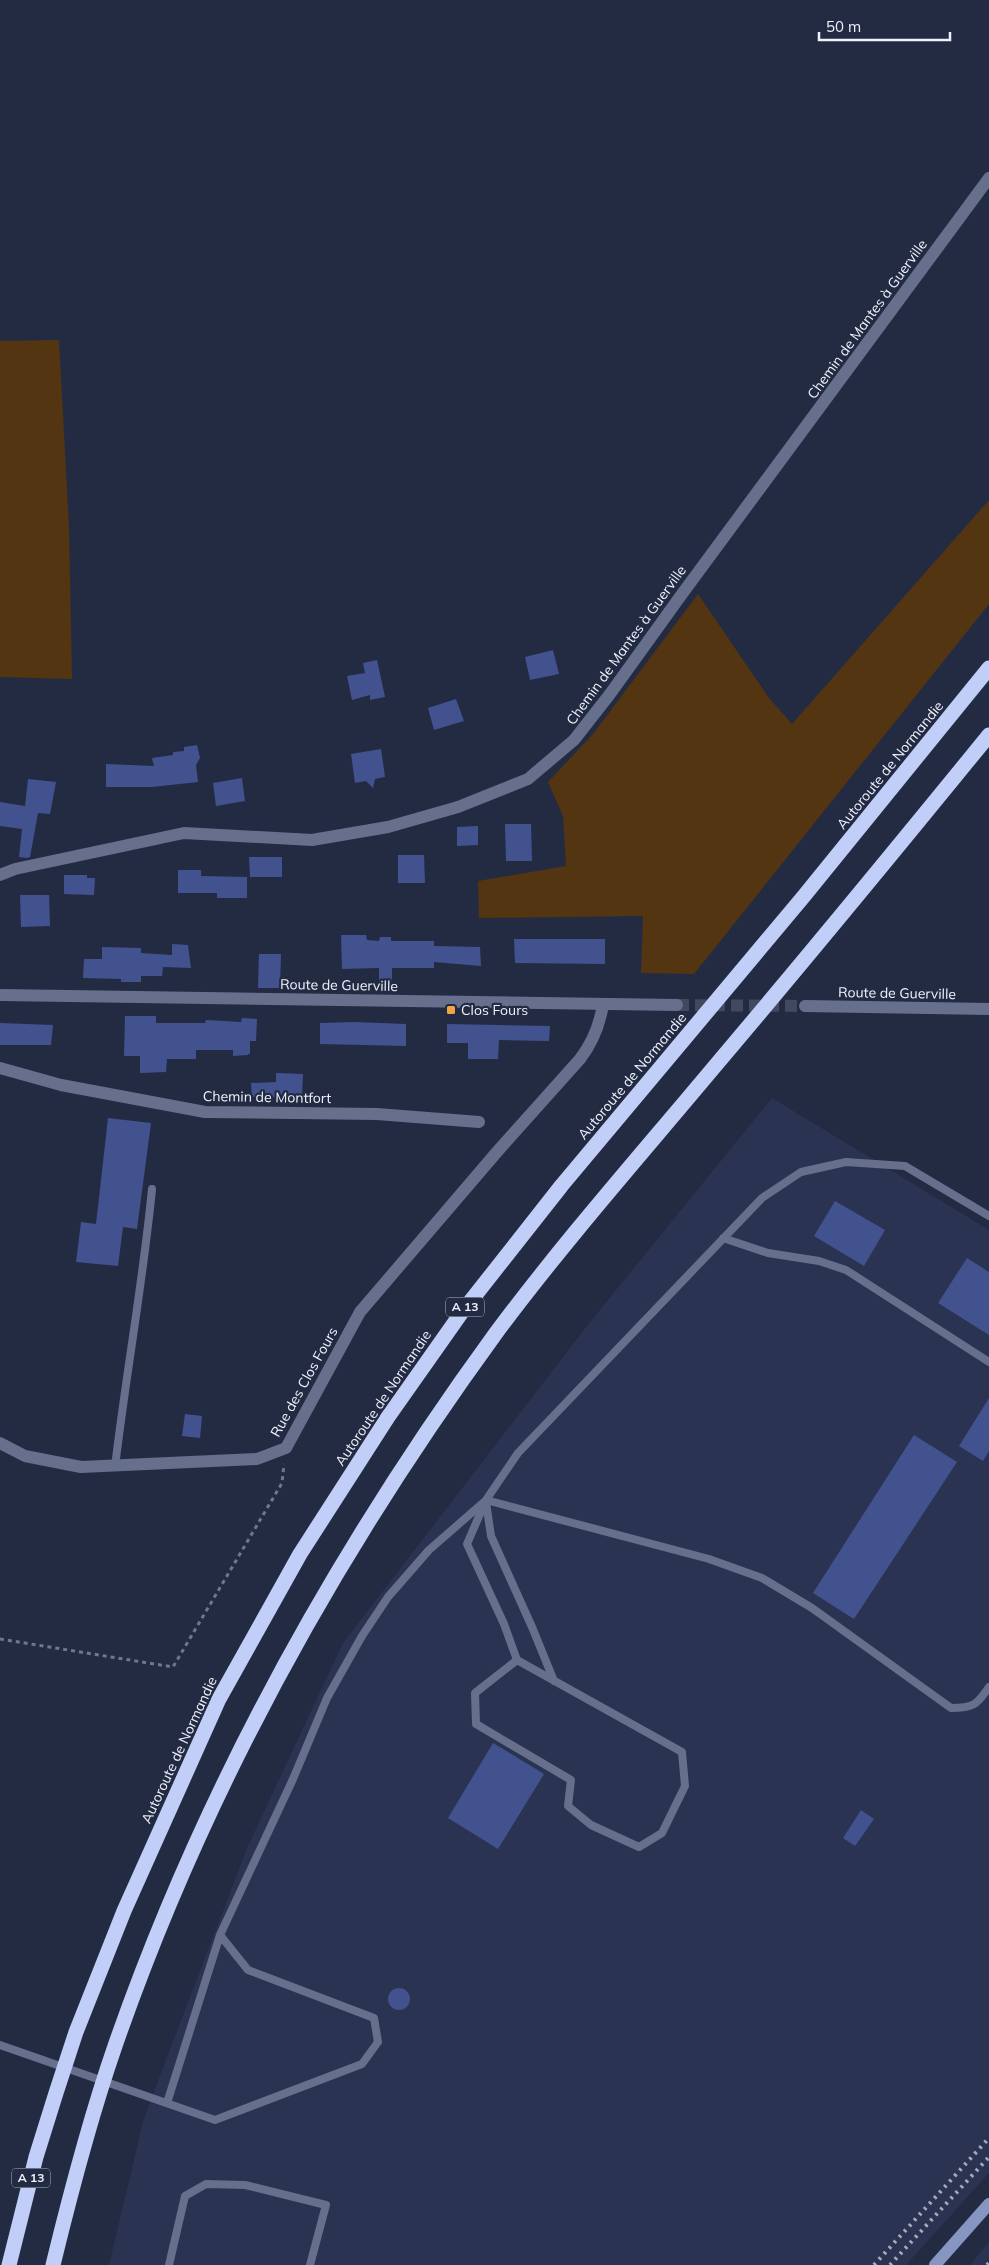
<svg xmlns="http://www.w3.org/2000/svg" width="989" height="2265" font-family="Mulish,sans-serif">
  <rect width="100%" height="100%" fill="#232b43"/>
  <!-- built -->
  <path fill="#2a3351" d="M772 1098 989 1230V2173L906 2265H109L143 2122 164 2065 248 1846 343 1643 587 1326Z
    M989 2242V2265H970Z"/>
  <!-- green -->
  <path fill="#543511" d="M59 340 69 527 72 679 0 677V341Z
    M989 500V604L694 974 641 973 643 916 479 918 478 881 566 866 563 816 548 782 593 734 698 594 769 698 792 724Z"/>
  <!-- building -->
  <path fill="#42528e" d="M553 650 559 674 530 680 525 657Z
    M377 660 385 697 370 700V695L352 700 347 676 365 673 363 663Z
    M456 699 464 721 434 730 428 708Z
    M197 745 200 758 196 765 198 782 152 787H106V764L154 766 152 758 173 755V752L184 751V747Z
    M381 749 385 777 375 779 373 788 366 781 355 783 351 754Z
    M242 778 245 801 216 806 213 783Z
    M28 779 56 782 50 814 38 813 30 857 27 858 19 857 22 829 0 826V802L25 806Z
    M505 824H531L532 861H506Z
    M478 826V845L457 846V827Z
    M398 855H424L425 883H398Z
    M249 857H282V877H250Z
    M178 870H201V876L247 877V898H217V893H178Z
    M64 875H87V878H95L94 895 64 894Z
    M20 895H49L50 926 21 927Z
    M341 935H366L367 940 379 941 380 937H391V941H434V946L480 947 481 966 434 962V968H392V981H379V968L342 969Z
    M514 939H605V964L515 963Z
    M172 944 188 945 191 968 163 967 162 976H141V982H121V979L83 978 84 959H102V947L141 948V953L172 955Z
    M259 954H281L280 988H258Z
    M125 1016H156V1023H205L206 1020 241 1022 242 1018 257 1019 256 1041H250V1053L248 1055 233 1056V1050H196V1059H167L166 1072 140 1073V1056H124Z
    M354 1022 406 1024V1046L320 1044V1023Z
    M0 1023 53 1025 51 1045H0Z
    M447 1024 550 1026 549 1041 499 1040 498 1059H468V1043H447Z
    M276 1073 303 1074 302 1098 252 1097 251 1083 276 1082Z
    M108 1118 151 1123 137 1229 123 1227 118 1266 76 1262 81 1222 96 1224Z
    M835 1201 885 1230 864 1266 814 1236Z
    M967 1258 989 1272V1335L938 1303Z
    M989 1398V1451L983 1461 959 1446Z
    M185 1414 202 1416 200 1438 182 1436Z
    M914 1435 957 1462 854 1619 813 1593Z
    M493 1743 544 1774 498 1849 448 1818Z
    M861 1810 874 1819 855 1846 843 1838Z
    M388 1999a11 11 0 1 1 22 0a11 11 0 1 1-22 0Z"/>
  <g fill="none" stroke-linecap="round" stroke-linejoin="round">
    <!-- tertiary-tunnel -->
    <path stroke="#42495f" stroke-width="12" stroke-dasharray="12 6" stroke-linecap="butt" d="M677 1005 805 1006"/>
    <!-- path -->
    <path stroke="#717789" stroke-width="3" stroke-dasharray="4 4" stroke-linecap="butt" d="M0 1639 173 1667 282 1483 284 1464"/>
    <!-- service -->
    <path stroke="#666f8c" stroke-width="8" d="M723 1238 768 1253 819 1261 846 1270 989 1362
      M115 1467C126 1374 143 1282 152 1189
      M486 1500 709 1559 762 1578 812 1608 951 1708C973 1708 977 1705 989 1687
      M486 1502 491 1536 532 1627 554 1681
      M517 1660 475 1693 476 1724 571 1780 568 1806 591 1825 639 1847 662 1833 685 1786 682 1752 517 1660 504 1624 467 1544 486 1500 518 1453 762 1198 801 1172 846 1162 905 1166 989 1216
      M0 2045 215 2120 362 2064 378 2042 374 2018 248 1970 220 1935
      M167 2103 220 1935 293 1779 327 1698 362 1636 388 1597 429 1550 484 1502
      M169 2265 185 2196 206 2184 245 2185 326 2205 310 2265"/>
    <!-- minor -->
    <path stroke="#666f8c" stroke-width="12" d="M0 875 15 869 184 833 312 840 388 827 458 807 528 779 574 740 610 694 682 594 989 178
      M0 1068 61 1085 205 1112 377 1114 479 1122
      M0 1443 25 1456 81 1467 257 1459 286 1448 360 1312 496 1153 580 1059C593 1042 600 1024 603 1004"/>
    <!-- tertiary -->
    <path stroke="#666f8c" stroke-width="12" d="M0 995 677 1005
      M805 1006 989 1009"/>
    <!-- secondary -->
    <path stroke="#8795c2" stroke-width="12" d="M935 2265 989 2204"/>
    <!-- motorway -->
    <path stroke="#c1cef8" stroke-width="15" d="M9 2265 36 2157 56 2093 76 2032 124 1911 219 1699 300 1554 388 1417 462 1312 562 1185 804 896 989 668
      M53 2265C71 2191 90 2118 115 2046 204 1790 337 1551 496 1333 563 1243 638 1158 710 1072 804 961 897 848 989 735"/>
    <!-- rail -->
    <path stroke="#a6abba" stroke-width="4" stroke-dasharray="2.5 5" stroke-linecap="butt" d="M874 2265 989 2138
      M890 2265 989 2157
      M987 2265 989 2263"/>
  </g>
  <!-- markers -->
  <rect fill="#f4a344" stroke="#232b43" stroke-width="2" x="446" y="1005" width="10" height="10" rx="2.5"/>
  <g text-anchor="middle" stroke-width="4.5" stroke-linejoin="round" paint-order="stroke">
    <!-- shield labels -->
    <g fill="#232b43" stroke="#b2b6c4" stroke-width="1">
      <rect x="446" y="1297.5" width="38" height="19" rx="4"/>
      <rect x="12" y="2168.5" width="38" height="19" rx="4"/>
    </g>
    <g font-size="12" font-weight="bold" fill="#eff2fc">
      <text x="465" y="1311">A 13</text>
      <text x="31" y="2182">A 13</text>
    </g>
    <!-- street labels -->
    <g font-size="14" fill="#eff2fc" stroke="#232b43">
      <text transform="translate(867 319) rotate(-54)" y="5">Chemin de Mantes à Guerville</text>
      <text transform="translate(626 645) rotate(-54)" y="5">Chemin de Mantes à Guerville</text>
      <text transform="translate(890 765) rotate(-51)" y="5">Autoroute de Normandie</text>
      <text transform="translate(339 985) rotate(1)" y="5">Route de Guerville</text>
      <text transform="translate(897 993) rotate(1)" y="5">Route de Guerville</text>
      <text transform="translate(632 1076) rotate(-50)" y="5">Autoroute de Normandie</text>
      <text transform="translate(267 1097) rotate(1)" y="5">Chemin de Montfort</text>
      <text transform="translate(304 1382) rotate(-61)" y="5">Rue des Clos Fours</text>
      <text transform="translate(383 1398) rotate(-56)" y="5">Autoroute de Normandie</text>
      <text transform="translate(179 1750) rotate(-65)" y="5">Autoroute de Normandie</text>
    </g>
    <!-- poi labels -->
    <g font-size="14" fill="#eff2fc" stroke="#232b43" text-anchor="start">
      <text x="461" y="1015">Clos Fours</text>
    </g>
  </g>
  <!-- scale -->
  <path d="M819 32v8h131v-8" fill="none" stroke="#eff2fc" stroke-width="2.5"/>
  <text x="826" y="32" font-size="15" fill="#eff2fc" stroke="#232b43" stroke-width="4" paint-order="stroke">50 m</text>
</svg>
